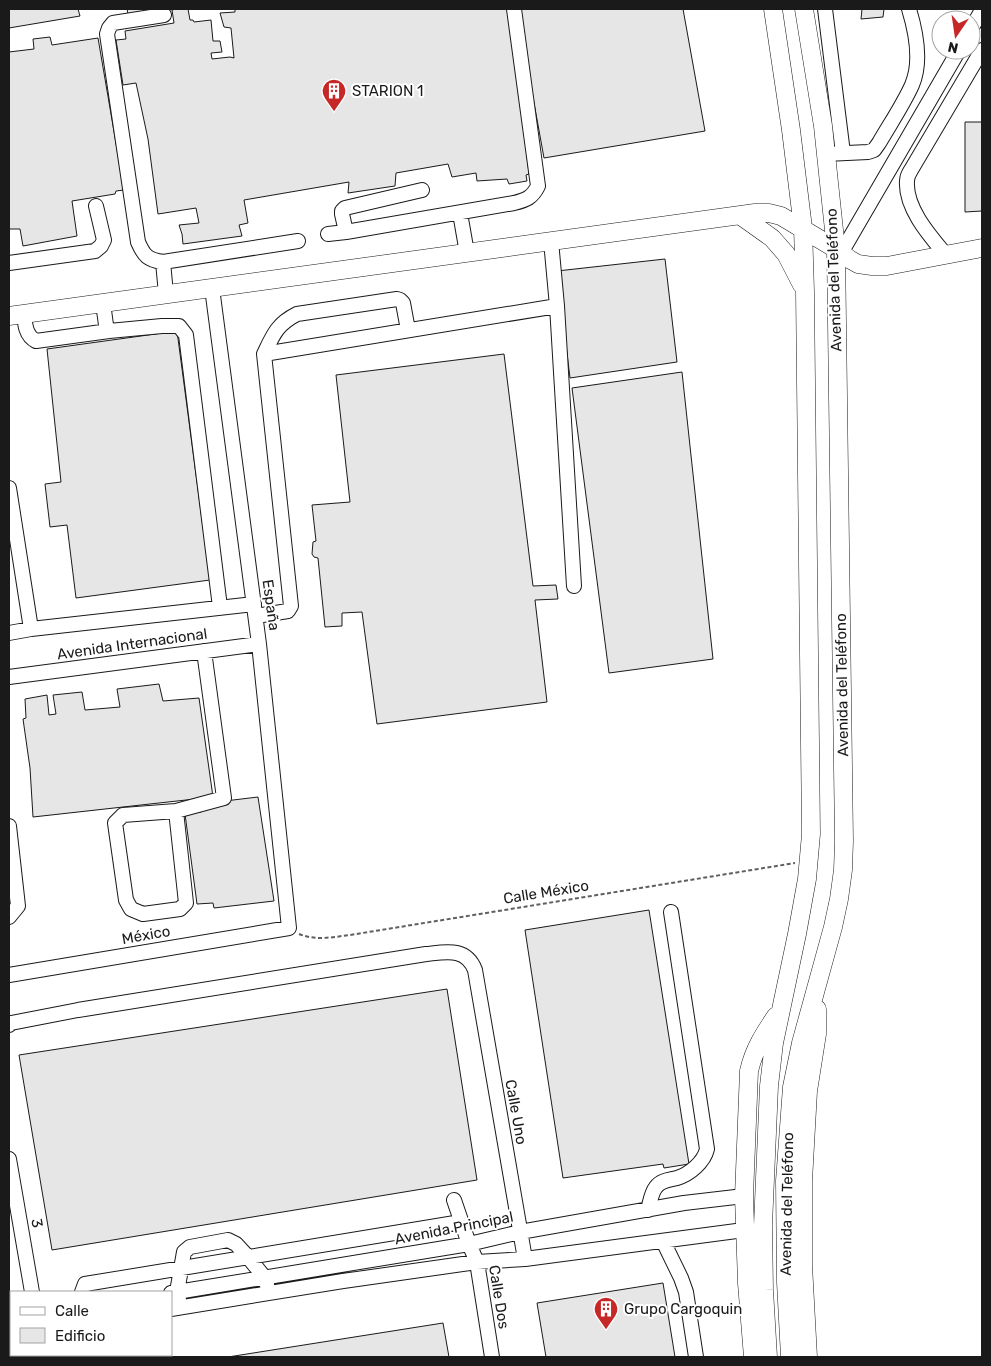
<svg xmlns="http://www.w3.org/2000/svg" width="991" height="1366" font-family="Rubik,sans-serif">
  <rect width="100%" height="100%" fill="#fff"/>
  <!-- building -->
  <path fill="#e6e6e6" stroke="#1a1a1a" d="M9 9H78L80 16 9 28Z
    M127 9H160L128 14Z
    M176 9H188L190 20H193L194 22 211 20 213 41H220L222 52 211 53 212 59 230 57 234 58 231 28 224 27 220 13 235 12V9H511L529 174 526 175 527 181 509 184 507 179 477 181 476 173 452 177 448 164 396 173 395 186 348 193 349 182 244 200 248 223 239 225 242 236 183 244 182 234 179 225 199 223 196 208 158 214 148 139 136 83 123 85 116 40 126 39 125 31 174 23 172 10Z
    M517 9H683L705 131 544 158Z
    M862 9H884L883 17 861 19Z
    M50 37 52 45 98 38 124 190 116 191 115 194 72 201 77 236 23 246 20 229H9V52L34 49 33 39Z
    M965 122H982V211L965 212Z
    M665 259 677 362 570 378 557 271Z
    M177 331 210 580 76 598 67 525 50 527 45 484 61 482 47 349Z
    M504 354 533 586 556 585 558 599 535 600 547 702 377 724 362 612 342 613V626L325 627 318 558 314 557 312 554 313 542 316 541 312 505 350 502 336 375Z
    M682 372 713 659 609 673 572 388Z
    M159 684 163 701 199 698 213 797 33 817 30 768 23 719 26 718 25 699 47 695 49 715 56 714 53 695 82 692 85 710 120 707 117 689Z
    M258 797 274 901 214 908 213 903 197 904 185 814 201 812 200 804Z
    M649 910 689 1164 664 1168 663 1164 563 1178 525 930Z
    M447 989 477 1180 52 1250 19 1055Z
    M663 1283 675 1357H546L537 1303Z
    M443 1323 449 1357H228Z"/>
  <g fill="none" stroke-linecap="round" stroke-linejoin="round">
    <defs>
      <path id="minor" d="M825 9 843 153
        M164 15 113 23 109 28 107 34 138 242C144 256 148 260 163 262L298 241
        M971 29 982 10
        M826 154 868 152 874 150 879 143C890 124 903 105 912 85 922 62 916 32 909 9
        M460 213 467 253
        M346 232 342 214V211L345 208 422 190
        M328 234 346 232 514 203C526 200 532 198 538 186L514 9
        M551 241 557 306
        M841 253 959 50
        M946 255C930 236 905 208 907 181 907 178 909 173 911 170L982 50
        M163 262 166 294
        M9 263 95 251 101 246 104 240 96 206
        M103 303 106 325 109 331 162 326H179L186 335 220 607
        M24 314C25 325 26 336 36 341L109 331
        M264 354C273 335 277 324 297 314L397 299 400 300 403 303 408 330
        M9 488 31 629
        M256 616 288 611 291 606 264 354 557 306 574 586
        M9 633 31 629 254 604
        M9 677 259 644
        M176 811 186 903 180 909 143 914 131 909 126 900 115 823 123 815 176 811 224 798 204 651
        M9 826 18 906 9 917
        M9 975 289 928 259 644 212 288
        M9 1025 11 1023 78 1010 426 954C446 952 466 947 475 970L525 1259
        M9 1159 32 1292
        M454 1200 469 1244 477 1262 492 1357
        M648 1210C650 1203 651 1193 656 1187 661 1180 670 1180 677 1178 690 1174 704 1162 707 1149L671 912
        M663 1241 681 1278 686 1292 696 1357
        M82 1292 85 1284 461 1222
        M171 1293 469 1244 520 1232 684 1203 744 1196
        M179 1300 177 1292 184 1252 190 1247 228 1240 236 1244 248 1257 265 1278 267 1285
        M171 1309 343 1281 477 1262 525 1259 744 1230
        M9 1316H11
        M9 1343H11
        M44 1355 45 1357"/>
      <path id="major" d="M741 216 772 238 786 254 802 285
        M9 316 755 213H769L781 216 836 249 849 259 858 264 872 266H887L982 248
        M753 1357 747 1283 744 1196 749 1071C754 1049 764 1034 776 1016
        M768 1357 764 1290 763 1225 769 1086 774 1043 797 934 807 879 811 834 805 291 803 228 791 130 773 9
        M790 1357 786 1282 785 1181 792 1087 801 1043 833 927 839 899 843 870 844 841 836 249 823 126 804 9
        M808 1357 803 1265V1181L808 1091 817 1034V1009"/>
    </defs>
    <!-- minor casing -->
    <use href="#minor" stroke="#1a1a1a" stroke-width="16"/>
    <!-- major casing -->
    <use href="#major" stroke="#1a1a1a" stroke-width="19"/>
    <!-- path -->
    <path stroke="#5f5f5f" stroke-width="2" stroke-dasharray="4 2.5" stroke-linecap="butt" d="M299 934C316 941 333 937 350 935L795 863"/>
    <!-- minor -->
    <use href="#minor" stroke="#fff" stroke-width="14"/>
    <!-- major -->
    <use href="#major" stroke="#fff" stroke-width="18"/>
  </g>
  <!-- icons -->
  <defs>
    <symbol id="building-pin" viewBox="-11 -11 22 30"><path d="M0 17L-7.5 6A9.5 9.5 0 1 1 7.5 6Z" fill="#c62828" stroke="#fff"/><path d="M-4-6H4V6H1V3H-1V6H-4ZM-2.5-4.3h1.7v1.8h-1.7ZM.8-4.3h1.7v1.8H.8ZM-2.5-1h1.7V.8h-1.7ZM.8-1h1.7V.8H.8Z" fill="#fff"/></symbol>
  </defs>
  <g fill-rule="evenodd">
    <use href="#building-pin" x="320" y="77" width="28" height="38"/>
    <use href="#building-pin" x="592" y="1295" width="28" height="38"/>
  </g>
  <g text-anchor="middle" stroke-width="4" stroke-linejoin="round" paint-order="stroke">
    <!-- poi labels -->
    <g font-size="15" fill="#1a1a1a" stroke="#fff" text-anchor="start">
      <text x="352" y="96">STARION 1</text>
      <text x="624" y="1314">Grupo Cargoquin</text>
    </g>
    <!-- street labels -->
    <g font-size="15" fill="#1a1a1a" stroke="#fff">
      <text transform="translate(834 280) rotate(-92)" y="5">Avenida del Teléfono</text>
      <text transform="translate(271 605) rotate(82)" y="5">España</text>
      <text transform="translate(132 644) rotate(-8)" y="5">Avenida Internacional</text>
      <text transform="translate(842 685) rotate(-91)" y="5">Avenida del Teléfono</text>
      <text transform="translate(546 892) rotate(-9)" y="5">Calle México</text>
      <text transform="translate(146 935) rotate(-10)" y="5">México</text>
      <text transform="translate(516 1112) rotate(80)" y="5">Calle Uno</text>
      <text transform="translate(787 1204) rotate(-89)" y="5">Avenida del Teléfono</text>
      <text transform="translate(37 1223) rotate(80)" y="5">3</text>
      <text transform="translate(454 1228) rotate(-11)" y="5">Avenida Principal</text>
      <text transform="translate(499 1297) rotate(81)" y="5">Calle Dos</text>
    </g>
  </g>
  <!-- border -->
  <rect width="991" height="1366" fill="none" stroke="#1a1a1a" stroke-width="20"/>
  <!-- legend -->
  <rect x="10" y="1291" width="162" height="65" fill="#ffffff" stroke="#a3a3a3"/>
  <rect x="20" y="1307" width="25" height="8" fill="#ffffff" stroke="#a3a3a3"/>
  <text x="55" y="1316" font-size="15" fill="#1a1a1a">Calle</text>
  <rect x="20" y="1328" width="25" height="15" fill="#e6e6e6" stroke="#a3a3a3"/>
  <text x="55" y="1341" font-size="15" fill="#1a1a1a">Edificio</text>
  <!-- north arrow -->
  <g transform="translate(956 35) rotate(193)"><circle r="24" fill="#ffffff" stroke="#a3a3a3"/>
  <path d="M0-4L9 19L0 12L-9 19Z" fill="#c62828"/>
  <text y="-8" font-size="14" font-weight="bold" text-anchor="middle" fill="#1a1a1a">N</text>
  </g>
</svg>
